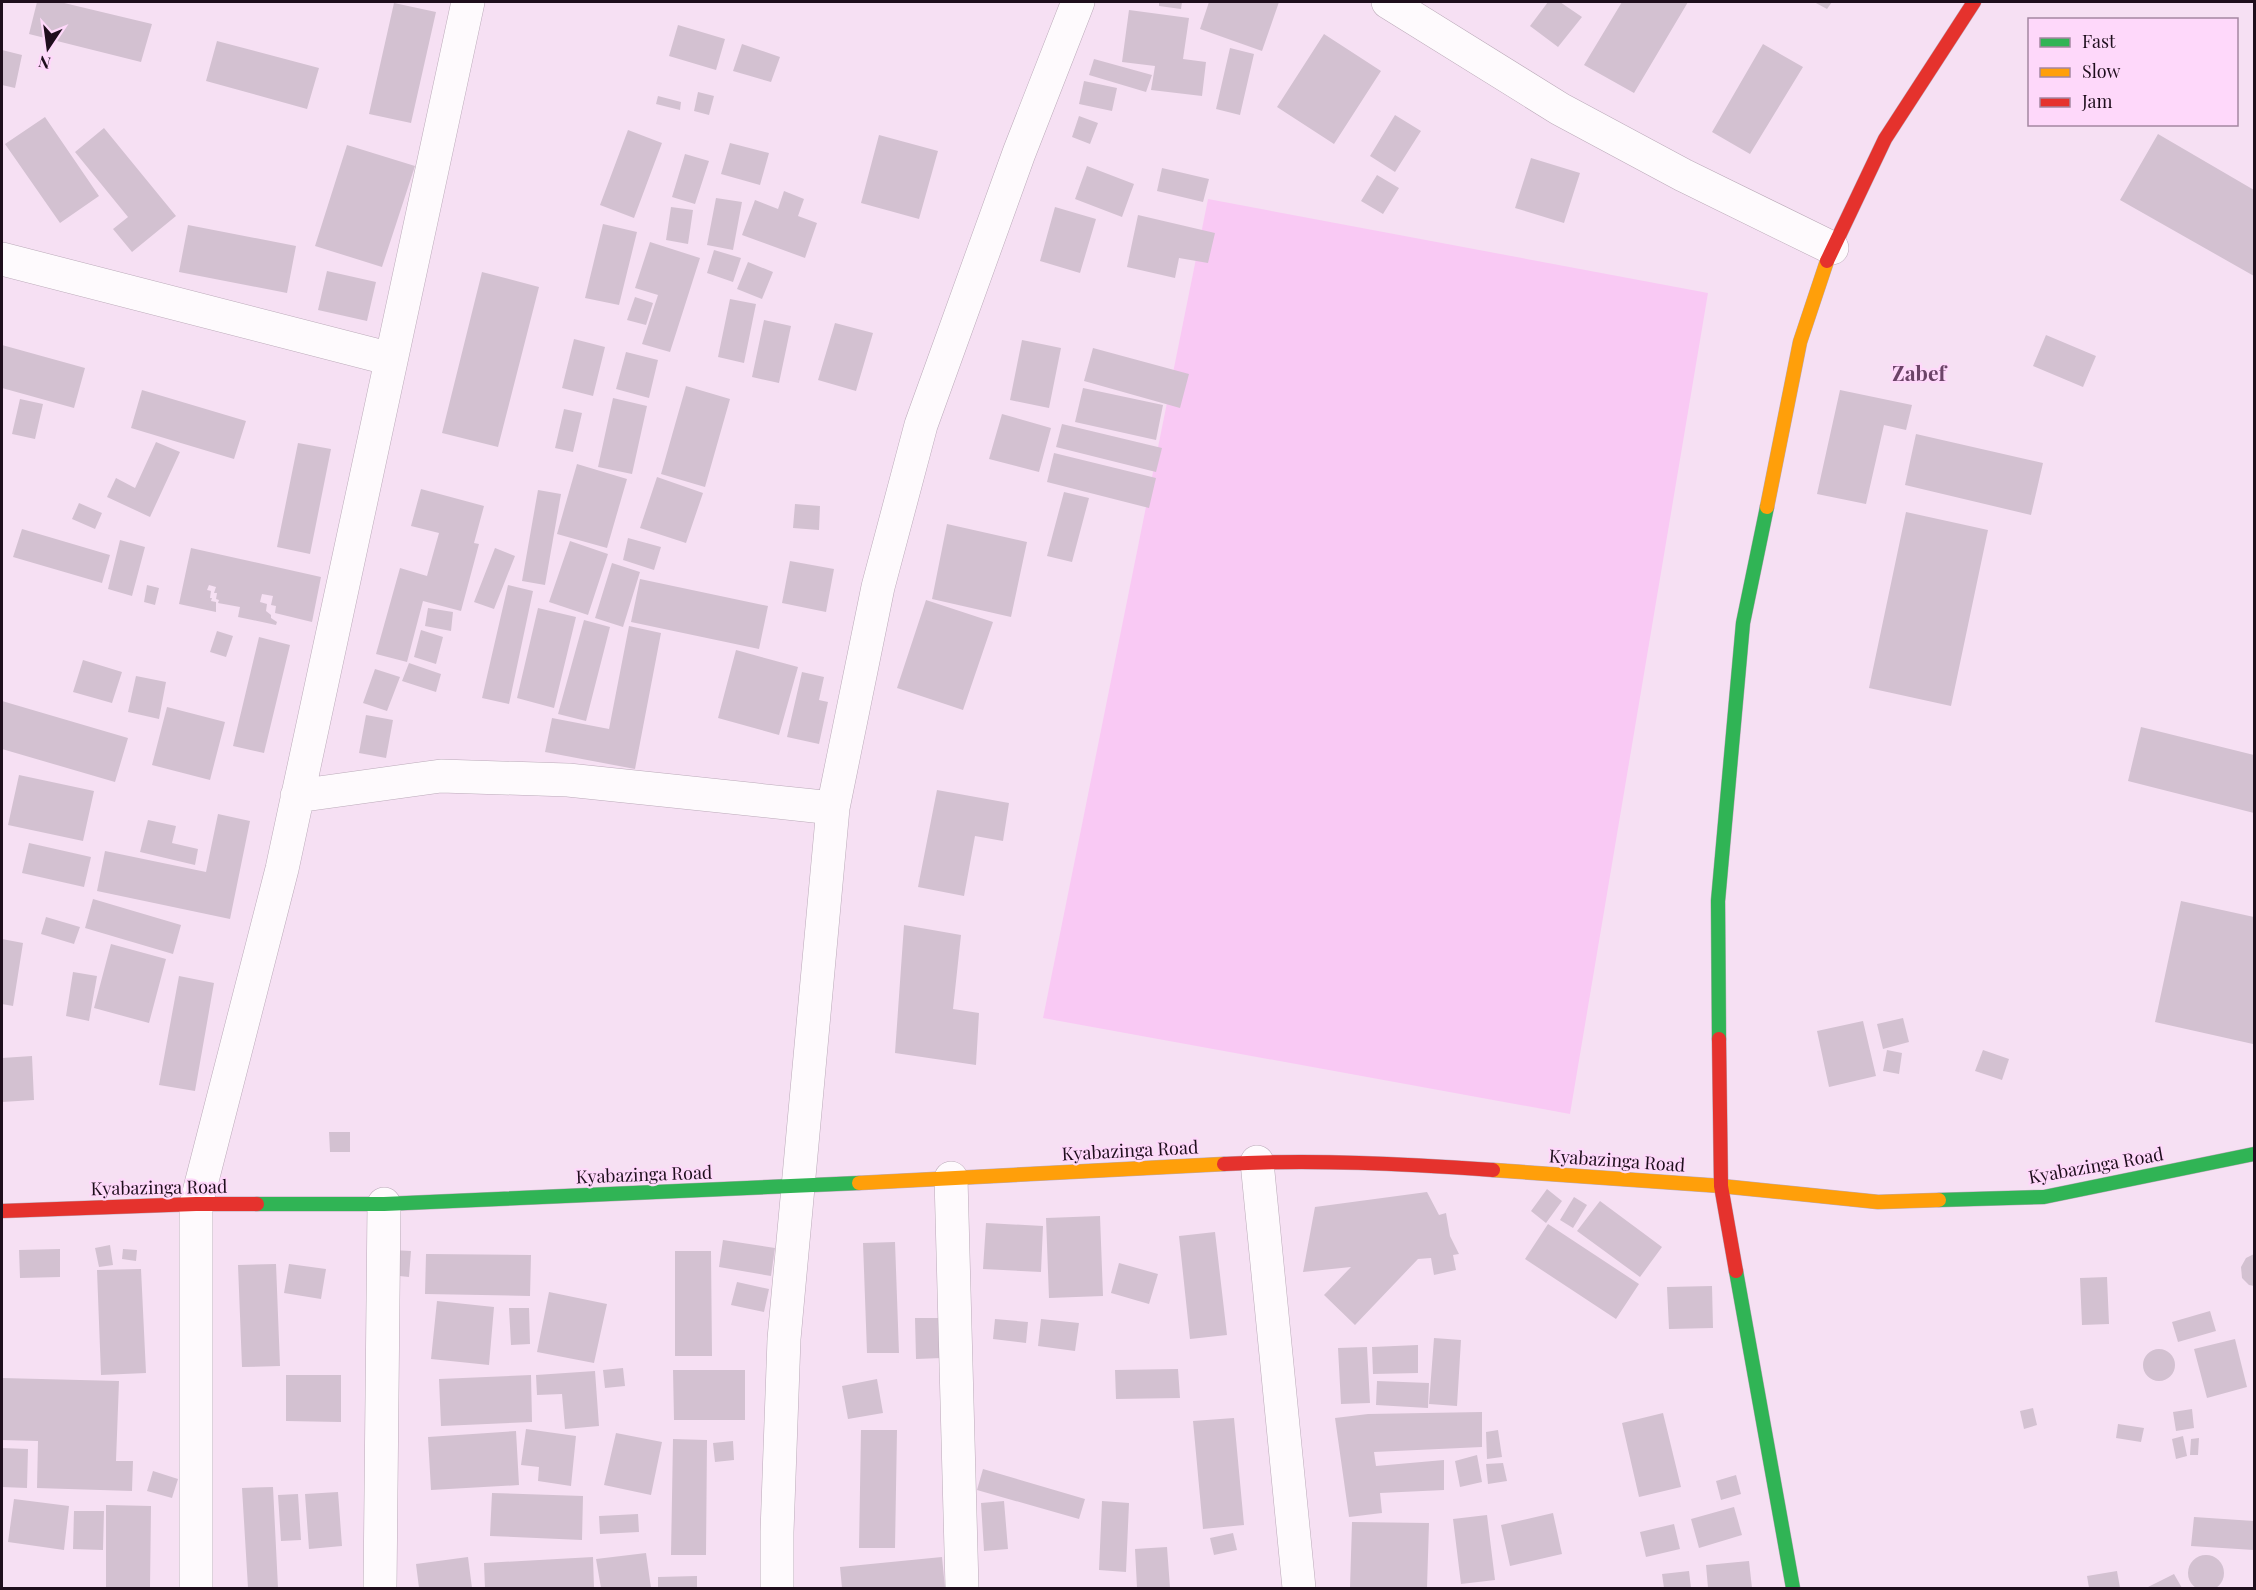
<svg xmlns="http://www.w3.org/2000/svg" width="2256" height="1590" font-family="'Playfair Display',serif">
  <rect width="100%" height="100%" fill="#f6e0f3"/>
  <!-- green -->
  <path fill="#f9c9f4" d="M1208 199 1708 293 1570 1114 1043 1018Z"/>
  <!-- building -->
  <path fill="#d3c1d1" d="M37 2H60L152 24 141 62 29 34Z
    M1159 2H1182L1181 9 1159 6Z
    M1209 2H1279L1262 51 1200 29Z
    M1548 2H1560L1582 17 1558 47 1530 26Z
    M1622 2H1688L1634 93 1584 65Z
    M1814 2H1832L1827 9Z
    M394 3 436 12 411 123 369 114Z
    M1129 10 1189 18 1183 59 1206 62 1202 96 1151 90 1155 66 1122 62Z
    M678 25 725 39 716 70 669 56Z
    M1324 34 1381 71 1334 144 1277 107Z
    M217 41 319 68 307 109 206 81Z
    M742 44 780 57 771 82 733 71Z
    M1763 44 1803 67 1750 154 1712 132Z
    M1230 48 1254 54 1240 115 1216 109Z
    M2 50 22 55 15 88 2 85Z
    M1094 59 1152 75 1146 92 1089 75Z
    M1084 81 1117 88 1112 111 1079 104Z
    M698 92 714 96 709 115 694 111Z
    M658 96 681 102 680 110 656 104Z
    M1395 115 1421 131 1395 172 1370 156Z
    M1079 116 1098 123 1090 144 1072 137Z
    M45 117 99 196 60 223 5 144Z
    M104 128 176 216 132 252 113 229 128 217 75 152Z
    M628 130 662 143 634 218 600 205Z
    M2158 134 2254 190V276L2120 200Z
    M879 135 938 151 919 219 861 203Z
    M730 143 769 153 760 185 721 174Z
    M347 145 415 166 382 267 315 246Z
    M685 154 709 161 695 204 672 197Z
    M1531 158 1580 173 1564 223 1515 208Z
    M1087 166 1134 184 1122 217 1075 199Z
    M1162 168 1209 179 1203 202 1157 191Z
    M1377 175 1399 188 1383 214 1361 201Z
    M784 191 804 199 798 216 817 223 805 258 742 235 755 200 778 209Z
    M716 198 742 202 733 250 707 245Z
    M671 207 693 210 688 244 666 240Z
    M1055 207 1096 219 1080 273 1040 261Z
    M1138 215 1215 233 1208 263 1179 258 1175 278 1127 267Z
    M603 224 637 232 619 305 585 298Z
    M188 225 296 246 287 293 179 272Z
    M650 242 700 258 670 352 642 344 658 295 635 288Z
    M714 250 741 258 733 282 707 273Z
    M748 262 773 272 762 299 737 289Z
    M327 271 376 282 367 321 318 310Z
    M482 272 539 287 498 447 442 433Z
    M635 297 653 303 646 325 627 320Z
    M730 299 756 304 744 363 718 357Z
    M764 320 791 326 779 383 752 377Z
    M835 323 873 333 856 391 818 380Z
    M2046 335 2096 356 2083 387 2033 366Z
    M574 339 605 347 593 396 562 388Z
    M1022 340 1061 348 1049 408 1010 400Z
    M2 345 85 368 74 408 2 388Z
    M1093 348 1189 374 1180 408 1084 381Z
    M626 352 658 360 649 398 616 389Z
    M686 386 730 399 705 487 661 474Z
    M1083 388 1163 405 1156 440 1075 422Z
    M142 390 246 421 234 459 131 428Z
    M1840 390 1912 405 1906 430 1884 425 1866 504 1817 494Z
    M613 398 647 406 632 474 598 467Z
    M20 399 43 404 35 439 12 434Z
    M564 409 582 413 573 452 555 448Z
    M1002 414 1051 428 1039 472 989 459Z
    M1062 424 1162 448 1156 472 1056 447Z
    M1916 434 2043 463 2031 515 1905 485Z
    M156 442 180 452 150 517 107 497 116 478 135 488Z
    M298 443 331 449 310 554 277 547Z
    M1054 453 1156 478 1149 508 1047 482Z
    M577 464 627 479 607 548 557 534Z
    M657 477 703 493 686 543 640 528Z
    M421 489 484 506 474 543 479 544 461 611 423 601 407 662 376 654 400 568 427 576 439 533 411 526Z
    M538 490 561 494 545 585 522 581Z
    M1064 492 1089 498 1072 562 1047 556Z
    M79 503 102 513 95 529 72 519Z
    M795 504 820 506 819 530 793 528Z
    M1906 512 1988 530 1951 706 1869 688Z
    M947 524 1027 542 1011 617 932 599Z
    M22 529 110 555 102 583 13 557Z
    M628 538 661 547 654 570 623 560Z
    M120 540 145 547 132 596 108 589Z
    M570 541 608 554 588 615 549 602Z
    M191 548 321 577 312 622 275 613 276 606 271 605 273 596 262 594 260 602 267 604 266 611 271 615V618L277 622 276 625 238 617 240 607 218 603 219 600 216 599 217 593H214L216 587 209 585 207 590 211 591 210 598H212L211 601 216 602V612L179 604Z
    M495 548 515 556 494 609 474 602Z
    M790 561 834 569 826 612 782 603Z
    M612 563 640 572 623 627 595 618Z
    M640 579 768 606 759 649 631 622Z
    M147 585 159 588 155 605 144 602Z
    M508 585 533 591 509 704 482 698Z
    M926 600 993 622 963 710 897 688Z
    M428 608 453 612 451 631 425 626Z
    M538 608 576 617 554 708 517 698Z
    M584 620 610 627 586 721 558 714Z
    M629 626 661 633 635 769 545 752 552 718 609 729Z
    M421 630 443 637 436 664 414 657Z
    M217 631 233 636 226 657 210 652Z
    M259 637 290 645 264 753 233 746Z
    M736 650 798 667 779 735 718 718Z
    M83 660 122 672 112 703 73 692Z
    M409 663 441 674 436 692 402 681Z
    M375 669 400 677 387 711 363 703Z
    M802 672 824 677 819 700 828 702 819 744 787 737Z
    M136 676 166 682 159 719 128 712Z
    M2 701 128 738 115 782 2 749Z
    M167 707 225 722 210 780 152 765Z
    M366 715 393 720 386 758 359 753Z
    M2141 727 2254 755V813L2128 781Z
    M19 775 94 791 83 841 8 825Z
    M937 790 1009 803 1003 841 975 836 964 896 918 887Z
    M218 814 250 821 230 919 97 891 105 851 206 872Z
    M148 820 176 826 172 843 198 849 195 865 140 852Z
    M29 843 91 857 84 887 22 873Z
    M93 899 181 925 173 954 85 928Z
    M2181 901 2254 917 2253 1044 2155 1022Z
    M46 917 80 927 74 944 41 934Z
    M904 925 961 935 953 1009 979 1013 976 1065 895 1053Z
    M2 939 23 943 13 1006 2 1004Z
    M111 944 166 959 149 1023 94 1008Z
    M73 972 97 976 89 1021 66 1016Z
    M179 976 214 983 195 1091 159 1085Z
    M1903 1018 1909 1042 1883 1049 1877 1024Z
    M1863 1021 1876 1076 1829 1087 1817 1031Z
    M1887 1050 1902 1053 1899 1074 1883 1071Z
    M1983 1050 2009 1059 2002 1080 1975 1071Z
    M32 1056 34 1100 2 1102V1058Z
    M329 1132H350V1152H330Z
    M1547 1189 1562 1201 1546 1223 1531 1211Z
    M1427 1192 1439 1215 1446 1213 1450 1236 1459 1254 1453 1255 1456 1270 1434 1275 1431 1258 1418 1259 1355 1325 1324 1295 1351 1267 1303 1272 1315 1207Z
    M1574 1197 1587 1205 1573 1228 1560 1220Z
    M1600 1201 1662 1247 1640 1277 1577 1231Z
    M1100 1216 1103 1296 1049 1298 1046 1218Z
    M986 1223 1043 1226 1041 1272 983 1269Z
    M1548 1224 1639 1284 1616 1319 1525 1259Z
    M1215 1232 1227 1335 1190 1339 1179 1236Z
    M723 1240 775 1248 771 1276 719 1267Z
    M895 1242 899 1353H867L863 1243Z
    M110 1245 113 1265 99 1267 95 1248Z
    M60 1249V1277L20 1278 19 1250Z
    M123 1249 137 1250 136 1261 122 1259Z
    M392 1250 411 1251 409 1277 390 1275Z
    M675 1251H711L712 1356H675Z
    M426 1254 531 1255 530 1296 425 1294Z
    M2254 1254V1286L2249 1285 2242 1278 2241 1267 2246 1258Z
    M1119 1263 1158 1274 1149 1304 1111 1293Z
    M276 1264 280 1366 242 1367 238 1265Z
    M289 1264 326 1269 321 1299 284 1293Z
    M141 1269 146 1373 101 1375 97 1270Z
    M2107 1277 2109 1324 2082 1325 2080 1278Z
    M737 1282 769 1289 764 1312 731 1305Z
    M1712 1286 1713 1328 1669 1329 1667 1287Z
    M549 1292 607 1304 594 1363 537 1352Z
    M437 1301 494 1307 489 1365 431 1359Z
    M509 1308H529L530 1344 511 1345Z
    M2210 1311 2216 1331 2178 1342 2172 1322Z
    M915 1318H941L942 1358 916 1359Z
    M995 1319 1028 1322 1026 1343 993 1339Z
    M1041 1319 1079 1323 1075 1351 1038 1346Z
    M1434 1338 1461 1340 1457 1406 1429 1404Z
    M2235 1339 2247 1387 2207 1398 2194 1349Z
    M1418 1345V1373L1373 1374 1372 1347Z
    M1367 1347 1370 1403 1341 1404 1338 1348Z
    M2143 1365a16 16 0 1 1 32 0a16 16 0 1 1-32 0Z
    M623 1368 625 1386 605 1388 603 1370Z
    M1178 1369 1180 1398 1116 1399 1115 1370Z
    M673 1370H745V1420H674Z
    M595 1371 599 1426 565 1429 562 1394 537 1395 536 1375Z
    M286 1375H341V1422L286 1421Z
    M531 1375 532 1422 441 1426 439 1379Z
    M2 1378 119 1381 116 1461H133L132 1491 37 1488 38 1441 2 1440Z
    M877 1379 883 1413 848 1419 842 1386Z
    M1377 1381 1429 1383 1428 1408 1376 1405Z
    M2033 1408 2037 1425 2024 1429 2020 1411Z
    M2192 1409 2194 1428 2176 1431 2173 1412Z
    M1482 1412V1447L1374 1452 1376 1466 1444 1460V1490L1380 1493 1382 1513 1349 1517 1335 1418 1368 1414Z
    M1663 1413 1681 1487 1639 1497 1622 1423Z
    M1234 1418 1244 1525 1203 1529 1193 1421Z
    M2118 1424 2144 1428 2141 1442 2116 1438Z
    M526 1429 576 1436 571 1486 538 1481 539 1467 521 1465Z
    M861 1430H897L895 1548H859Z
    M1498 1430 1502 1457 1487 1459 1486 1432Z
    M516 1431 519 1485 431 1490 428 1437Z
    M616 1433 662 1442 651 1495 604 1485Z
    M2183 1436 2187 1456 2176 1459 2172 1439Z
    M2199 1438 2198 1455H2190L2191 1439Z
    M673 1439 707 1440 706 1555H671Z
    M733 1441 734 1460 715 1462 713 1443Z
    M2 1448 28 1449 27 1488 2 1487Z
    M1477 1455 1482 1482 1460 1487 1455 1461Z
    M1503 1463 1507 1481 1488 1484 1486 1464Z
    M983 1469 1085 1499 1079 1519 977 1490Z
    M153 1471 178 1479 172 1498 147 1491Z
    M1736 1475 1741 1494 1721 1500 1716 1481Z
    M273 1487 278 1588H248L242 1488Z
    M338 1492 342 1546 309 1549 305 1494Z
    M492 1493 583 1496 582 1540 490 1536Z
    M298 1494 301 1540 281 1541 278 1495Z
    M14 1499 69 1506 64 1550 8 1542Z
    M1004 1501 1008 1549 984 1551 981 1503Z
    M1102 1501 1129 1503 1126 1572 1099 1570Z
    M106 1505 151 1506 150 1588H106Z
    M1734 1507 1742 1535 1699 1548 1691 1519Z
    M74 1511H104L103 1550 73 1549Z
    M1553 1513 1562 1554 1510 1566 1501 1525Z
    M638 1514 639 1532 600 1534 599 1516Z
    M1487 1515 1495 1580 1461 1584 1453 1519Z
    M2194 1517 2254 1521V1550L2191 1546Z
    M1352 1522 1429 1523 1427 1588H1350Z
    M1674 1524 1680 1549 1646 1557 1640 1532Z
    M1233 1533 1237 1550 1214 1555 1210 1538Z
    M1167 1547 1170 1588H1137L1135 1549Z
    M646 1553 651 1588H601L596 1559Z
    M2188 1573a18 18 0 1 1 36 0a18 18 0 1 1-36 0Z
    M468 1557 472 1588H419L416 1564Z
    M593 1557 594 1588H485L484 1563Z
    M942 1557 945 1588H842L840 1567Z
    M1749 1561 1752 1588H1708L1706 1565Z
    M1689 1571 1691 1588H1664L1662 1574Z
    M2117 1571 2120 1588H2089L2087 1576Z
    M2174 1574 2182 1588H2146Z
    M697 1576V1588H658V1577Z"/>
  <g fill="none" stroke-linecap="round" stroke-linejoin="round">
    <defs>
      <path id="street" d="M1388 2 1560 109 1683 175 1832 248
        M2 259 391 359
        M297 796 441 776 568 780 833 808
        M1257 1162 1299 1588
        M951 1178 962 1588
        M196 1588V1204L282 869 468 2
        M380 1588 384 1204
        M777 1588V1532L784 1339 833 808 878 587 921 425 1019 153 1078 2"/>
      <path id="fast" d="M1719 1039 1718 901 1743 623 1767 507
        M1939 1200 2044 1197 2254 1154
        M257 1204H384L859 1183
        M1736 1271 1793 1588"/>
      <path id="slow" d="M1767 507 1800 342 1827 261
        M1493 1170 1721 1186 1878 1202 1939 1200
        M859 1183 1224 1164"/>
      <path id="jam" d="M1827 261 1885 139 1974 2
        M1719 1039 1721 1186 1736 1271
        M1224 1164C1313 1159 1404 1164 1493 1170
        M2 1211 196 1204H257"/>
    </defs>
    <!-- street casing -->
    <use href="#street" stroke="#bbaab9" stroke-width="34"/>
    <!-- fast casing -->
    <use href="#fast" stroke="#bbaab9" stroke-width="15"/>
    <!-- slow casing -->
    <use href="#slow" stroke="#bbaab9" stroke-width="15"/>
    <!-- jam casing -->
    <use href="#jam" stroke="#bbaab9" stroke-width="15"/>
    <!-- street -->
    <use href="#street" stroke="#fefafd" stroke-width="33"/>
    <!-- fast -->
    <use href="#fast" stroke="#30b455" stroke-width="14"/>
    <!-- slow -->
    <use href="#slow" stroke="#ff9f0a" stroke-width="14"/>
    <!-- jam -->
    <use href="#jam" stroke="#e5322d" stroke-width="14"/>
  </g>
  <g text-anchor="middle" stroke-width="4.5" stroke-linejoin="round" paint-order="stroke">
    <!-- street labels -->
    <g font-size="18" fill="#1e0e1c" stroke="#fed8fa">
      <text transform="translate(1130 1151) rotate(-3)" y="6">Kyabazinga Road</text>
      <text transform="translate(1617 1161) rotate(4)" y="6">Kyabazinga Road</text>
      <text transform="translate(2096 1166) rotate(-10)" y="6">Kyabazinga Road</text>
      <text transform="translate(644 1175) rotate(-2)" y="6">Kyabazinga Road</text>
      <text transform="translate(159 1188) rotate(-1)" y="6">Kyabazinga Road</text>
    </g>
    <!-- quarter labels -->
    <g font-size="21" font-weight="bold" fill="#6b4367" stroke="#fed8fa">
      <text x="1919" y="381">Zabef</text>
    </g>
  </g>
  <!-- border -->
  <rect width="2256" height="1590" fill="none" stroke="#1e0e1c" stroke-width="6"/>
  <!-- legend -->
  <rect x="2028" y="18" width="210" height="108" fill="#fed8fa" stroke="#a487a1" stroke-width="1.5"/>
  <rect x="2040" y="38" width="30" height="9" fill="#30b455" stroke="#a487a1" stroke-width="1.5"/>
  <text x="2082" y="48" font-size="18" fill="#1e0e1c">Fast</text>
  <rect x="2040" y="68" width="30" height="9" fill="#ff9f0a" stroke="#a487a1" stroke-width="1.5"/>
  <text x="2082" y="78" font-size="18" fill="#1e0e1c">Slow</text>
  <rect x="2040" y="98" width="30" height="9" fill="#e5322d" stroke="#a487a1" stroke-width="1.5"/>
  <text x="2082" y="108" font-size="18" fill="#1e0e1c">Jam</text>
  <!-- north arrow -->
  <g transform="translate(48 48) rotate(193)" stroke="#fed8fa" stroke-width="4.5" paint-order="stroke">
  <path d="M0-4.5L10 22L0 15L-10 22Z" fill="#1e0e1c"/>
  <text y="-9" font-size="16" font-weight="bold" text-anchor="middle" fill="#1e0e1c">N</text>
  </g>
</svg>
